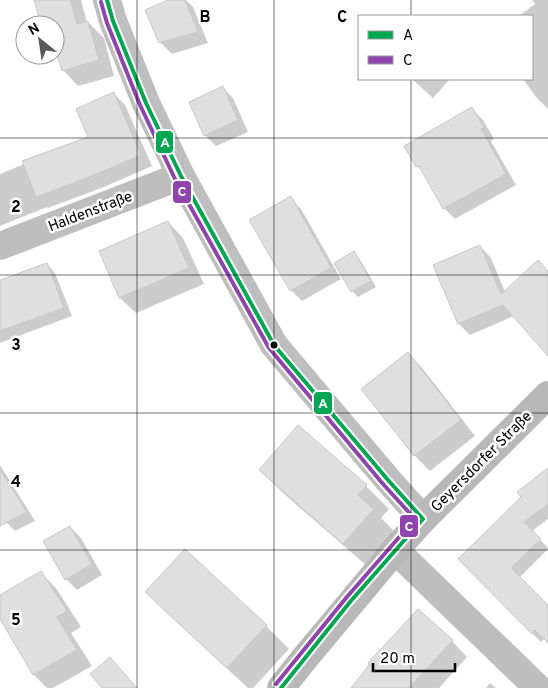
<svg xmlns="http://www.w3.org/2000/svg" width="548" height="688" font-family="Overpass,sans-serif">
  <rect width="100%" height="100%" fill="#fff"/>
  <!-- shadow -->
  <path fill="#0003" d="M35 0H81L87 23 88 22 104 38 114 76 78 86 63 70 58 53 55 50V25H42Z
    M171 0H186L193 7 208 43 172 54 161 43 147 10Z
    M532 0H548V109L536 97 523 79H532V16H519L535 4Z
    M412 79H450L433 98Z
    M222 87 233 98 248 132 216 146 205 135Z
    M114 94 125 105 152 166 104 187 48 208 47 207 0 226V174L90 137Z
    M472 109 483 120 494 139 491 141 516 185 455 219 444 208 424 173 417 166Z
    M290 198 301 209 341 279 302 301 291 290Z
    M168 222 183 238 204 284 136 313 120 298 100 252Z
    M480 246 491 258 505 292 548 272V353L514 316 470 335 459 324 435 265Z
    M354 253 359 258 376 287 358 297 352 291 336 263Z
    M47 264 55 273 72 316 0 343V282Z
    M408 354 423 369 475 436 430 471 415 456 363 389Z
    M0 465 35 521 15 531 6 522 0 513Z
    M548 469V519L532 531 548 548V549L519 578 548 607V641L545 638 541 642 459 559 522 497Z
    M260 470 366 486 389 509 381 518 396 533 367 566 283 493Z
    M70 527 81 538 102 575 77 590 66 579Z
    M185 551 266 626 289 649 253 688H248L169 615 147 592Z
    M41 573 56 588 81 627 71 633 92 666 53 688H47L34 675 0 617V596Z
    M452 641 467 657 439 688H352L371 665Z
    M490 683 496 688H486Z"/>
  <!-- building -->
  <path fill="#dfdfdf" stroke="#c7c7c7" d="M34 0H70L77 24 88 21 99 60 62 71 55 48V25H41Z
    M168 0H185L198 32 159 43 145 10Z
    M223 86 238 120 204 136 189 102Z
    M114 92 141 155 92 176 36 197 22 161 88 137 76 109Z
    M472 107 484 128 481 129 506 174 443 209 419 166 416 167 404 146Z
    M291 196 331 268 290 291 249 220Z
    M168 221 189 268 119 298 99 251Z
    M480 245 501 294 538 260 548 271V356L503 305 458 324 433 265Z
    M354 251 371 281 351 292 334 263Z
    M47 263 64 308 0 331V280Z
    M408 352 461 420 414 456 361 389Z
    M298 425 367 485 358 495 374 509 343 544 259 470Z
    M548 468V504L524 522 541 539 511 568 548 605V643L535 630 532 634 458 559 521 497 517 492Z
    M0 470 27 512 0 526Z
    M70 526 92 564 65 580 43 541Z
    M185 549 267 625 227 668 145 592Z
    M41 571 67 611 57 617 77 650 33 675 0 619V595Z
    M418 609 453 640 409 688H351L369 665 368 663Z
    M110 657 137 688H102L90 674Z"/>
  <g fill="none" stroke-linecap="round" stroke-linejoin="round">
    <!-- street -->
    <path stroke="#bebebe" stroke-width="28" d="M107 0 113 21 146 103 181 176 274 345 388 480 423 519
      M0 246 181 176
      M395 550 538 688"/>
    <!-- secondary -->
    <path stroke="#b8b8b8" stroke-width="28" d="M281 688 304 659 395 550 423 519 548 395"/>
    <defs>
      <path id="bus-1" d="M107 0 113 21 146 103 181 176 274 345 388 480 423 519
        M281 688 350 602 423 519"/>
      <path id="bus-2" d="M101 2 107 23 140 105 175 179 269 348 383 484 415 519 346 598 276 684"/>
    </defs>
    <!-- bus-1 casing -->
    <use href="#bus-1" stroke="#fff" stroke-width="8"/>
    <!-- bus-2 casing -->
    <use href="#bus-2" stroke="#fff" stroke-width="8"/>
    <!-- bus-1 -->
    <use href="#bus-1" stroke="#00a651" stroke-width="4"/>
    <!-- bus-2 -->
    <use href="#bus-2" stroke="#8e44ad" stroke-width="4"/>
  </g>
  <!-- grid -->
  <path fill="none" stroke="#000" stroke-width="1" stroke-opacity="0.55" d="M137 0V688M274 0V688M411 0V16M411 79V688M0 138H548M0 275H548M0 413H548M0 550H548"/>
  <!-- markers -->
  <circle fill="#000" stroke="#fff" stroke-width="2" cx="274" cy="345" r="4.5"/>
  <g text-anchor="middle" stroke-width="5" stroke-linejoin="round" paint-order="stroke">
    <!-- street labels -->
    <g font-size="15" fill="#000" stroke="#fff">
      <text transform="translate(90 211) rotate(-21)" y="5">Haldenstraße</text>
      <text transform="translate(481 461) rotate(-45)" y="5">Geyersdorfer Straße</text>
    </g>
  </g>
  <g font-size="16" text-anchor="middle" font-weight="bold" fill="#000" stroke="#fff" stroke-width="5" stroke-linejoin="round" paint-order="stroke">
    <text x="205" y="22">B</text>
    <text x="342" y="22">C</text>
    <text x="16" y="212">2</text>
    <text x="16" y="350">3</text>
    <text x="16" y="487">4</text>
    <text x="16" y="625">5</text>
  </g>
  <g stroke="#fff" stroke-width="2">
    <rect x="155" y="130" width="19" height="24" rx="5" fill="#00a651"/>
    <rect x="172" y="180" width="20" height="24" rx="5" fill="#8e44ad"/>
    <rect x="313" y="391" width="20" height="24" rx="5" fill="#00a651"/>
    <rect x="399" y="514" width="20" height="24" rx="5" fill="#8e44ad"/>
  </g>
  <g font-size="14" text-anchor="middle" font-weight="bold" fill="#fff">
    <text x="165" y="147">A</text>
    <text x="182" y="196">C</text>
    <text x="323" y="408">A</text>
    <text x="409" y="531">C</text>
  </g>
  <!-- legend -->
  <rect x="358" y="15" width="175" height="65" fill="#ffffff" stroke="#999999"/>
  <rect x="368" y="31" width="25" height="8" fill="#00a651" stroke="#999999"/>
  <text x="403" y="40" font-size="15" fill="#000000">A</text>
  <rect x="368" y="56" width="25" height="8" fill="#8e44ad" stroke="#999999"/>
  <text x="403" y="65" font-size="15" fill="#000000">C</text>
  <!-- north arrow -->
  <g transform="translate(40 40) rotate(330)"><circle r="24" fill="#ffffff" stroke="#999999"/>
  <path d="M0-4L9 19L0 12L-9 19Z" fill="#595959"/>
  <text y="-8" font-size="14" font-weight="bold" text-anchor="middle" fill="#000000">N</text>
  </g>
  <!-- scale -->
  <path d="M373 663v8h82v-8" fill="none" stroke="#000000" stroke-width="2.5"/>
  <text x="380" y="663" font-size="15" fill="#000000" stroke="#ffffff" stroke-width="4" paint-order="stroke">20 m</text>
</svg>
